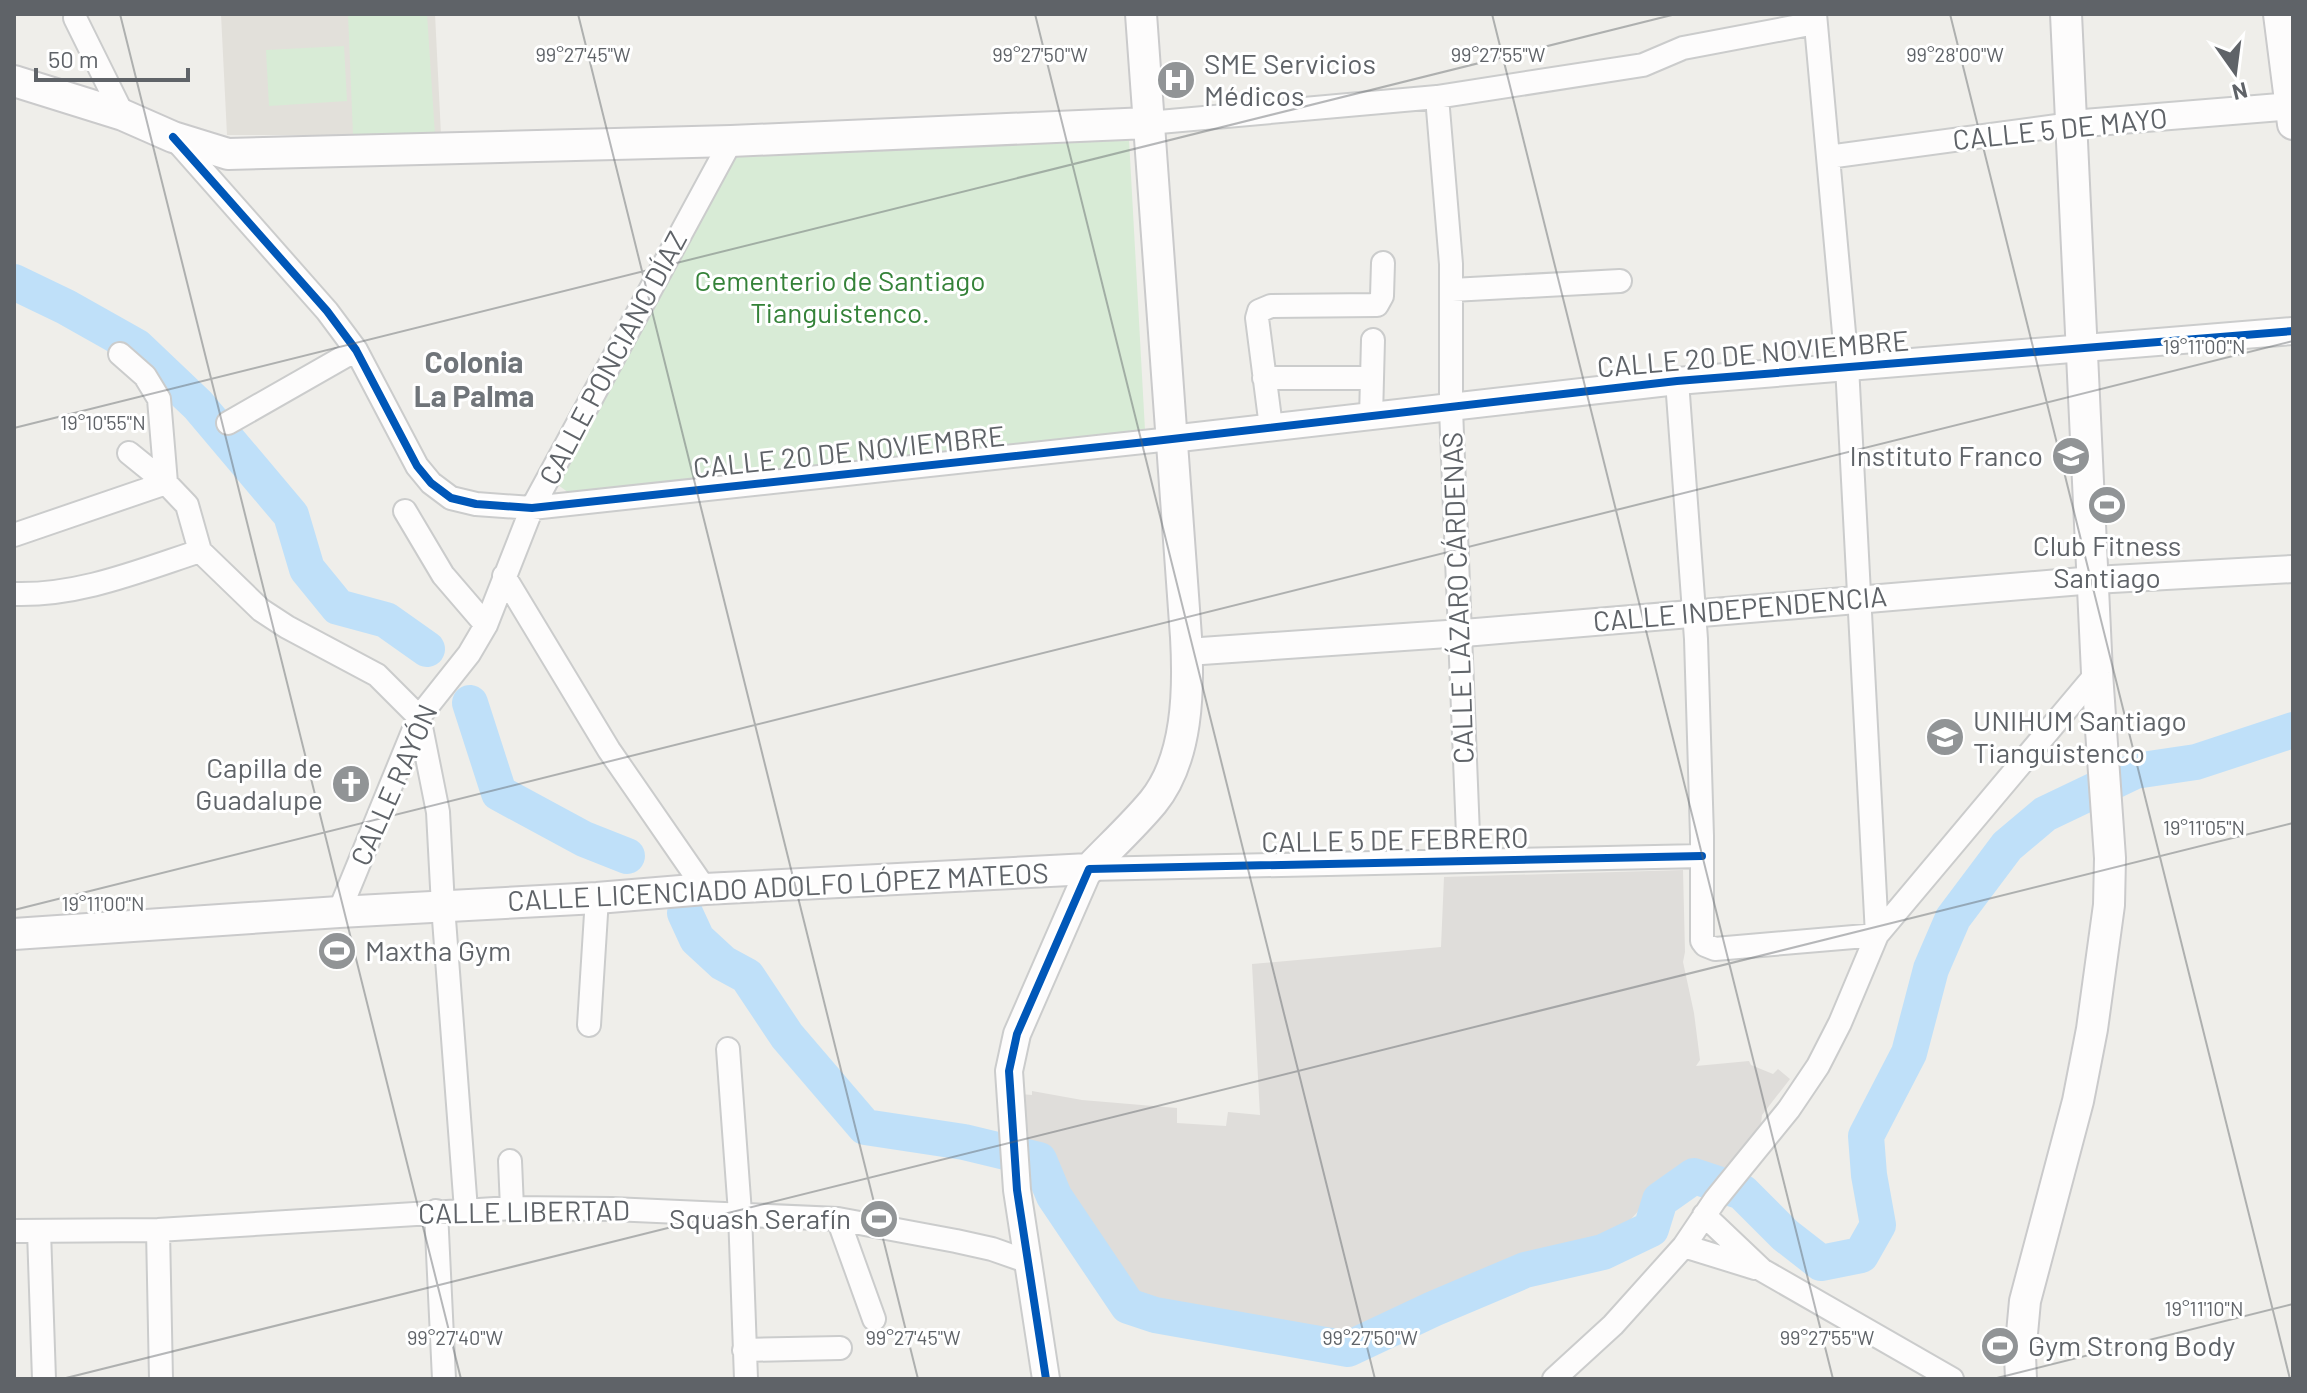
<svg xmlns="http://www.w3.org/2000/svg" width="2307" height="1393" font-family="Barlow,sans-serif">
  <rect width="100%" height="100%" fill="#efeeea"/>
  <!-- industrial -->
  <path fill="#dfddda" d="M1683 870 1685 952 1683 962 1694 1013 1700 1060 1696 1066 1749 1061 1751 1065 1773 1074 1778 1069 1790 1079 1762 1115 1761 1124 1720 1176 1678 1167 1614 1238 1496 1272 1350 1338 1249 1326 1129 1301 1099 1274 1048 1146 1028 1151 1020 1094 1032 1095V1091L1082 1100 1177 1108V1123L1226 1126 1228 1112 1260 1115 1252 964 1441 947 1444 877Z"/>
  <!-- education -->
  <path fill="#e2e0da" d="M221 14H435L441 135H227Z"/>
  <!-- green -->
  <path fill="#d8ebd6" d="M348 14H427L435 135H353Z
    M344 46 347 101 269 106 266 50Z
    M1128 121 1145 430 569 493 554 482 732 147Z"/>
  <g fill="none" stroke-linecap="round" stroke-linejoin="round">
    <!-- river -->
    <path stroke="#bfe0f9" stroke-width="36" d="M14 282 66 307 137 347 198 405 291 515 307 569 338 607 386 620 427 649
      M470 703 499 793 584 839 627 856
      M685 913 697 939 723 963 747 976 787 1036 865 1127 964 1142 1039 1160 1054 1196 1128 1306 1155 1315 1348 1349 1433 1309 1525 1270 1603 1252 1651 1229 1660 1200 1694 1176 1742 1192 1785 1235 1821 1263 1861 1255 1878 1225 1869 1175 1866 1136 1909 1053 1931 969 1953 918 2007 846 2045 814 2135 771 2196 762 2293 730"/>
    <defs>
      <path id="minor" d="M1815 14 1847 366 1877 935
        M75 18 123 115
        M1437 97 1451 264V409L1469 860
        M1148 123 1437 97 1643 65 1683 48 1815 23
        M174 138 327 311 356 350 417 466 431 483 451 498 476 504 532 508 1171 439
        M1828 157 2072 124
        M1452 290 1620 281
        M120 354 145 376 159 399 166 483 187 505 200 551
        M1264 378H1371
        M1677 381 1696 639 1702 836V941L1705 945 1715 949 1877 935
        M1371 417 1373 340
        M228 423 356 350
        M1271 427 1257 318 1259 311 1271 306 1377 305 1382 296 1383 263
        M129 453 166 483
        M405 511 443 575 486 625
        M14 535 166 483
        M200 551 261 610 287 627 377 675 419 717
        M504 576 609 750 705 889
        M14 594C79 596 139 571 200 551
        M419 717 438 812 443 906 466 1210
        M1089 869 1702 856
        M339 912 419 717 469 654 486 625 532 508 731 141
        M589 1025 597 898
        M728 1049 740 1213 746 1379
        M510 1161 512 1208
        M436 1211 444 1379
        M1704 1215 1762 1270 1952 1379
        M838 1219 874 1319
        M158 1230 161 1379
        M14 1231 158 1230 512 1208 612 1209 838 1219 956 1241 992 1249 1029 1262
        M39 1231 44 1379
        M1684 1246 1755 1268
        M744 1350 840 1348
        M1554 1379 1613 1325 1684 1246 1715 1200 1789 1109 1818 1066 1840 1023 1877 935 2097 673"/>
      <path id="tertiary" d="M2072 124 2293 106
        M1171 439 1677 381 2293 331
        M1187 652 1476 632 2094 580 2293 569
        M1046 1379 1017 1190 1009 1071 1017 1034 1089 869"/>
      <path id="secondary" d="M2279 14 2293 124
        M14 81 123 115 173 137 228 154 731 141 1148 123
        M14 934 339 912 597 898 705 889 1089 869C1110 847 1133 826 1153 802 1188 759 1189 690 1186 637L1141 14
        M2021 1379 2020 1355 2025 1301 2078 1101 2092 1029 2109 905 2110 858 2097 673 2066 14"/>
    </defs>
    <!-- minor casing -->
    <use href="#minor" stroke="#cbcccc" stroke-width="26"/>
    <!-- tertiary casing -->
    <use href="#tertiary" stroke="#cbcccc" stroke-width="30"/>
    <!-- secondary casing -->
    <use href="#secondary" stroke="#cacacb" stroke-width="34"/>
    <!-- minor -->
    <use href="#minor" stroke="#fdfcfc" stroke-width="22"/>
    <!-- tertiary -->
    <use href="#tertiary" stroke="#fdfcfc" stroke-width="26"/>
    <!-- secondary -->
    <use href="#secondary" stroke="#fdfcfc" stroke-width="30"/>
    <defs>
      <path id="cycleway" d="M173 137 327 311 356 350 417 466 431 483 451 498 476 504 532 508 1146 442 1677 381 2293 331
        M1046 1379 1017 1190 1009 1071 1017 1034 1089 869 1702 856"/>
    </defs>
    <!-- cycleway casing -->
    <use href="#cycleway" stroke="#fff" stroke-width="13"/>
    <!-- cycleway -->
    <use href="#cycleway" stroke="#0057b8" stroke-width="8"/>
  </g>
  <!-- ticks -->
  <path fill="none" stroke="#5f6368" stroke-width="2" stroke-opacity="0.45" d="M120 14 461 1379M578 14 918 1379M1035 14 1375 1379M1492 14 1833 1379M1950 14 2290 1379M14 428 1676 14M14 910 2293 341M62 1379 2293 823M1993 1379 2293 1304"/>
  <!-- icons -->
  <defs>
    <symbol id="hospital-disc" viewBox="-11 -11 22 22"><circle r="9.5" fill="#919496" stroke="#fff"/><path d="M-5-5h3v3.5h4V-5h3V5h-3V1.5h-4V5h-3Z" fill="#fff"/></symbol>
    <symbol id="university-disc" viewBox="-11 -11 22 22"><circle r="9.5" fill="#919496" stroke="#fff"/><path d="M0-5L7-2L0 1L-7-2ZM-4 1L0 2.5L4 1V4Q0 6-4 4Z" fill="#fff"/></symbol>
    <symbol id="stadium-disc" viewBox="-11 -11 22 22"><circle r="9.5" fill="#919496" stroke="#fff"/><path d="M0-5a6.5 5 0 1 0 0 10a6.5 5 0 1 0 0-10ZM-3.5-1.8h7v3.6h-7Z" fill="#fff"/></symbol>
    <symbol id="church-disc" viewBox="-11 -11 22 22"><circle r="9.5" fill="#919496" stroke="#fff"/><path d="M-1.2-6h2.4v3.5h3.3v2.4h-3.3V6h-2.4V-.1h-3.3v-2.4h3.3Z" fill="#fff"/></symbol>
  </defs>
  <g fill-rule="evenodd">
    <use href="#hospital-disc" x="1154" y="58" width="44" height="44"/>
    <use href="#university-disc" x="2049" y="434" width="44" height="44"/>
    <use href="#stadium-disc" x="2085" y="483" width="44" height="44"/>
    <use href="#university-disc" x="1923" y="715" width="44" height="44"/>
    <use href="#church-disc" x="329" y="762" width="44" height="44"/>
    <use href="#stadium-disc" x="315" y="929" width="44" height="44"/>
    <use href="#stadium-disc" x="857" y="1197" width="44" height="44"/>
    <use href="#stadium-disc" x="1978" y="1324" width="44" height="44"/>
  </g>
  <g text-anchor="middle" stroke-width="6" stroke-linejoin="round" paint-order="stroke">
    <!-- poi labels -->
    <g font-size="28" fill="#5f6368" stroke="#fff" text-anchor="start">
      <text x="1204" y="74">SME Servicios<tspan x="1204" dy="32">Médicos</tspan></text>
      <text x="2043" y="466" text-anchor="end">Instituto Franco</text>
      <text x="2107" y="556" text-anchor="middle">Club Fitness<tspan x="2107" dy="32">Santiago</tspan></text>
      <text x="1973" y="731">UNIHUM Santiago<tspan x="1973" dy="32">Tianguistenco</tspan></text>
      <text x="323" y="778" text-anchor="end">Capilla de<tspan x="323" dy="32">Guadalupe</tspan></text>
      <text x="365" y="961">Maxtha Gym</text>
      <text x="851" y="1229" text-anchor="end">Squash Serafín</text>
      <text x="2028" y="1356">Gym Strong Body</text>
    </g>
    <!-- street labels -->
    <g font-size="28" fill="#5f6368" stroke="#fff">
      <text transform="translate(2060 129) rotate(-6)" y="10">CALLE 5 DE MAYO</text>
      <text transform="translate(1753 354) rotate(-5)" y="10">CALLE 20 DE NOVIEMBRE</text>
      <text transform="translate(613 358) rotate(-62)" y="10">CALLE PONCIANO DÍAZ</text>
      <text transform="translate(849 452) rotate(-6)" y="10">CALLE 20 DE NOVIEMBRE</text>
      <text transform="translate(1458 598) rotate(-92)" y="10">CALLE LÁZARO CÁRDENAS</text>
      <text transform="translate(1740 609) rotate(-5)" y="10">CALLE INDEPENDENCIA</text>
      <text transform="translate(394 785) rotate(-66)" y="10">CALLE RAYÓN</text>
      <text transform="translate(1395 840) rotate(-1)" y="10">CALLE 5 DE FEBRERO</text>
      <text transform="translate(778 887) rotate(-3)" y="10">CALLE LICENCIADO ADOLFO LÓPEZ MATEOS</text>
      <text transform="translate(524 1212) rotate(-1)" y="10">CALLE LIBERTAD</text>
    </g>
    <!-- park labels -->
    <g font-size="28" fill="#348238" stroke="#fff">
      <text x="840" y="291">Cementerio de Santiago<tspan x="840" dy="32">Tianguistenco.</tspan></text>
    </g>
    <!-- neighbourhood labels -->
    <g font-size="30" font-weight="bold" fill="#70757a" stroke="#fff">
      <text x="474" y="373">Colonia<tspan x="474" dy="34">La Palma</tspan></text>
    </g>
  </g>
  <g font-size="20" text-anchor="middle" fill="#5f6368" stroke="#fff" stroke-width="6" stroke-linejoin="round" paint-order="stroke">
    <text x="583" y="62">99°27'45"W</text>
    <text x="1040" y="62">99°27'50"W</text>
    <text x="1498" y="62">99°27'55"W</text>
    <text x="1955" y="62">99°28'00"W</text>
    <text x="2204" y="354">19°11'00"N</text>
    <text x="103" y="430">19°10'55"N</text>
    <text x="2204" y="835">19°11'05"N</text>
    <text x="103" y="911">19°11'00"N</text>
    <text x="2204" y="1316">19°11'10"N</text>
    <text x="455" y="1345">99°27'40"W</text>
    <text x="913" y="1345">99°27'45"W</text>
    <text x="1370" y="1345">99°27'50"W</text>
    <text x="1827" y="1345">99°27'55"W</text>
  </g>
  <!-- border -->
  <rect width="2307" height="1393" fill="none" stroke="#5f6368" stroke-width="32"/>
  <!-- north arrow -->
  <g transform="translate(2235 72) rotate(166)" stroke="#ffffff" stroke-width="6" paint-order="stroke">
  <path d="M0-6L14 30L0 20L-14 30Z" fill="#5f6368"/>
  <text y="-12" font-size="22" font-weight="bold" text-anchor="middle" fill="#5f6368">N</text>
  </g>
  <!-- scale -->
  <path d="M36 68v12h152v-12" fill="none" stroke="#5f6368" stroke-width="4"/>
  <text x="48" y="68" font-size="24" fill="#5f6368" stroke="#ffffff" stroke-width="6" paint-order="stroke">50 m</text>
</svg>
